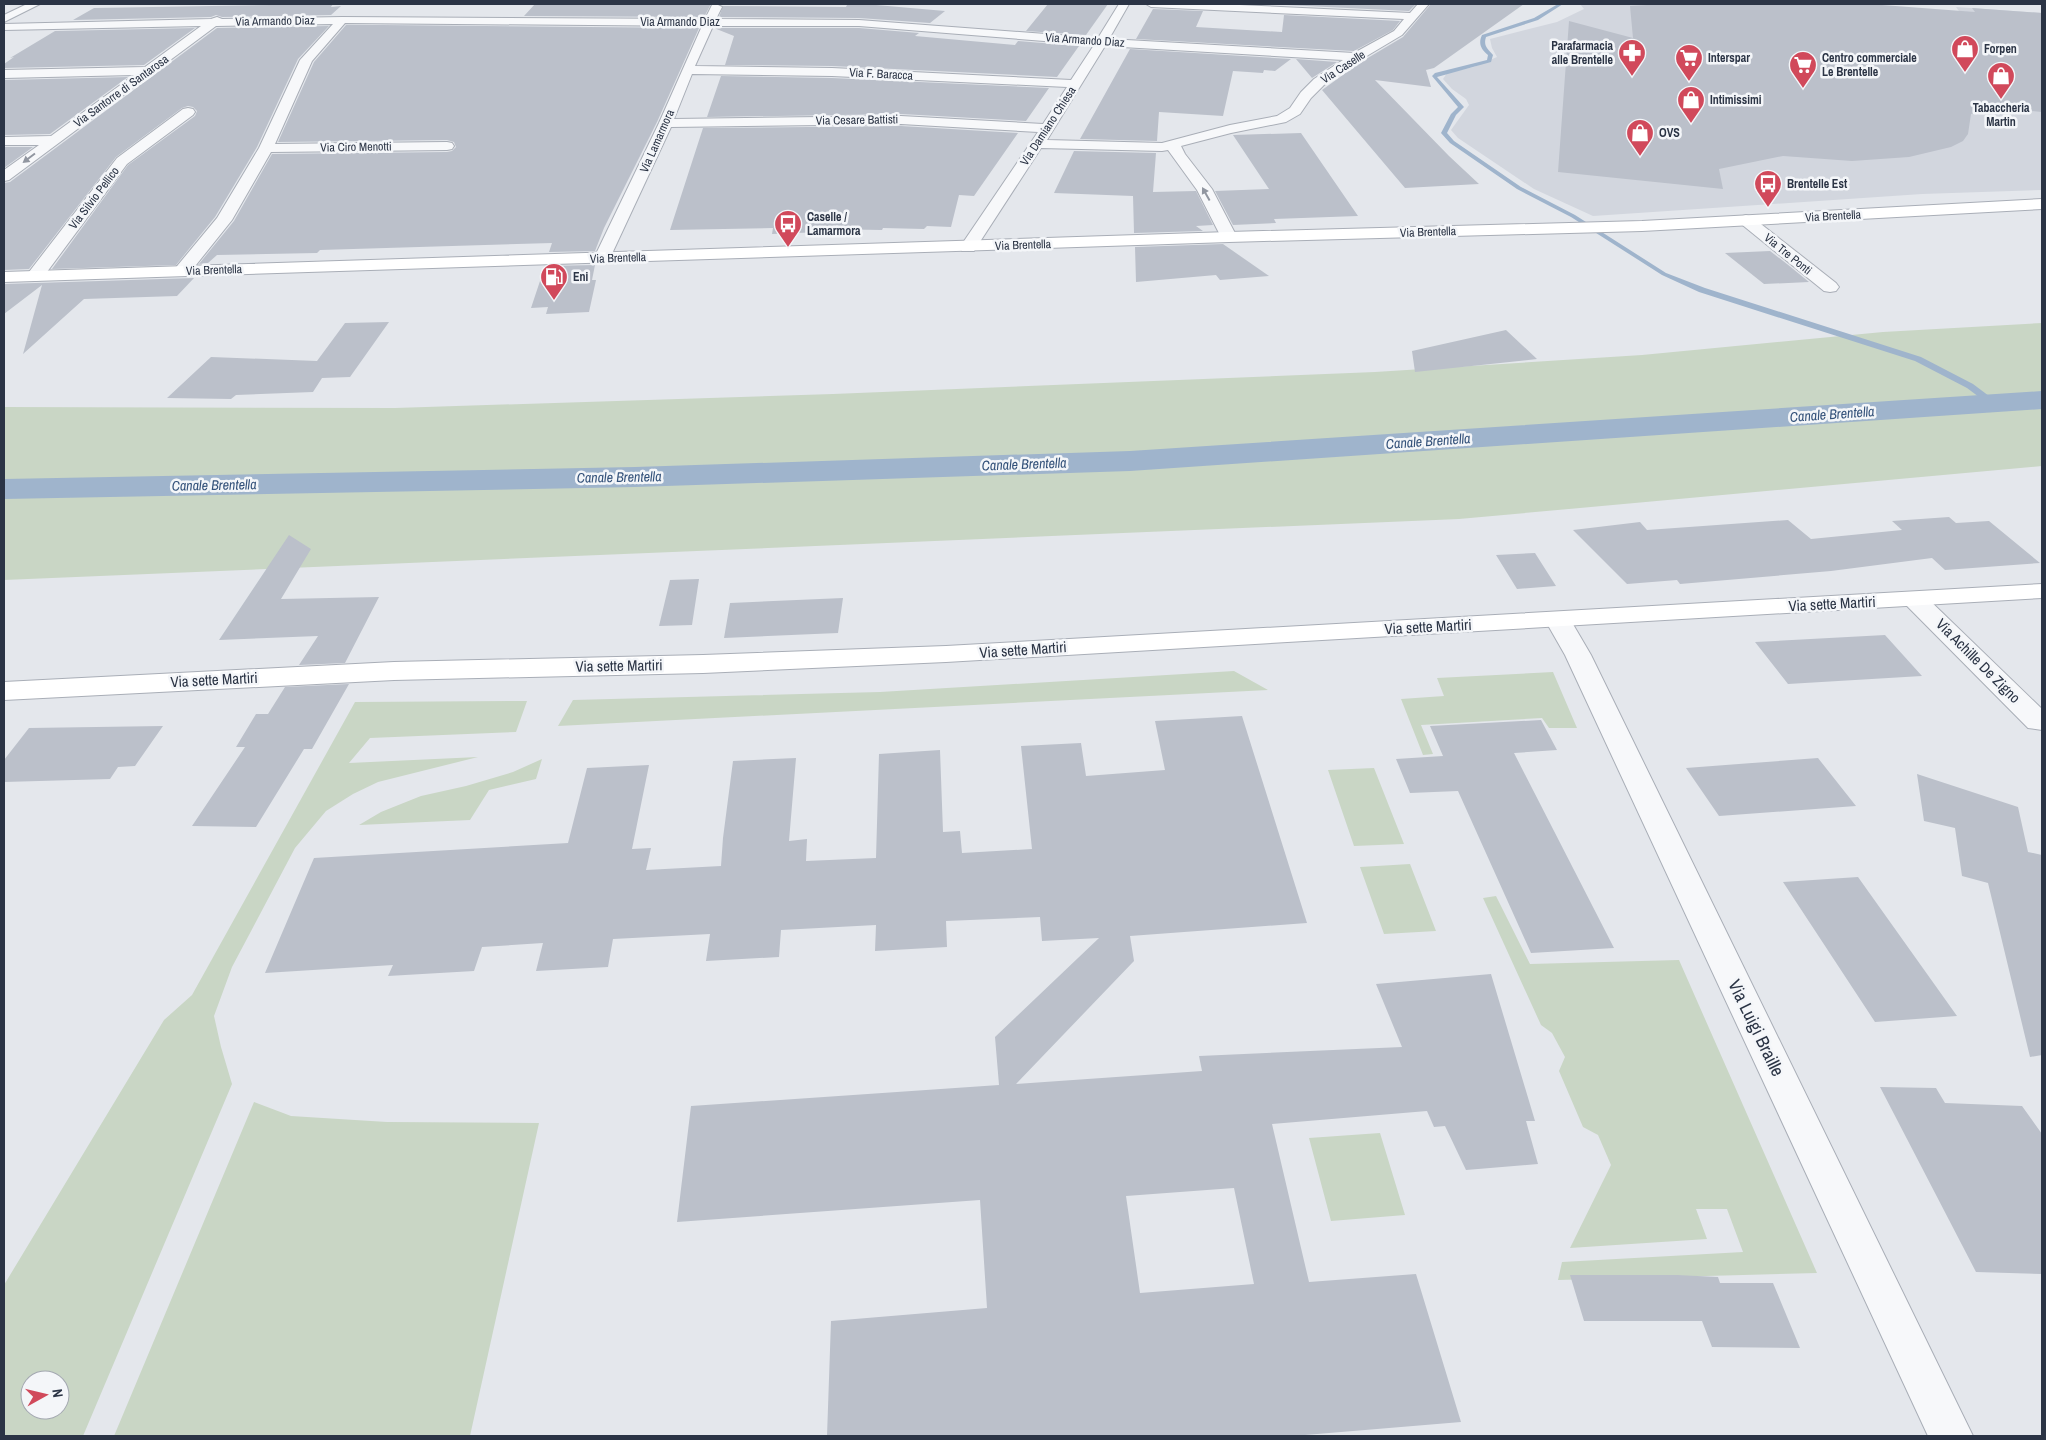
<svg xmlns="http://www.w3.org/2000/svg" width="2046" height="1440" font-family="'Archivo Narrow',sans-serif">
  <rect width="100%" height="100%" fill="#e4e7ec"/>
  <!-- built -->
  <path fill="#d2d6de" d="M1580 4H1808L1817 20 1975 33 1956 7 2042 13V190L1922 194 1593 216 1534 189 1458 138 1451 130 1469 105 1466 99 1452 89 1443 79 1447 73 1474 67 1497 57 1492 48 1490 39 1557 22 1584 9Z"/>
  <!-- green -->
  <path fill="#c9d6c5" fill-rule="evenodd" d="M2042 323V466L1459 519 4 580V407L395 408 833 394 1375 372 1642 355 1883 332Z
    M1234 671 1268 690 558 726 573 700 880 692Z
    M1553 672 1577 728H1549L1542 718 1421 725 1433 754 1423 755 1401 699 1444 696 1437 678Z
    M527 701 516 732 370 738 349 763 478 757 378 782 353 794 326 811 295 848 232 967 214 1016 221 1047 232 1084 83 1436H4V1285L164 1020 192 995 355 702ZM30 1380H60V1410H30Z
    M542 759 536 779 489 790 470 820 359 825 381 812 421 796 466 786 513 772Z
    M1374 768 1404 844 1354 846 1328 770Z
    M1410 864 1436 931 1384 934 1360 867Z
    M1496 896 1530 964 1679 960 1817 1273 1558 1280 1562 1262 1743 1252 1727 1209H1696L1707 1239 1570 1248 1611 1165 1598 1135 1583 1127 1559 1071 1565 1057 1552 1033 1541 1025 1483 898Z
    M254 1102 291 1116 387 1122 539 1123 470 1436H114Z
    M1380 1133 1405 1215 1331 1221 1309 1138Z"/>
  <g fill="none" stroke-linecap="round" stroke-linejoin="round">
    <!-- stream -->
    <path fill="#9fb4cc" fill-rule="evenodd" d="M1558 4H1563L1538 20 1486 37C1483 46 1488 49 1493 55L1491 62 1437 77 1464 107 1456 115 1447 133 1454 141 1521 187 1575 215 1666 273 1705 288 1921 357 1973 384 1997 402V406H1991L1967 388 1915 361 1699 292 1662 275 1571 217 1517 189 1450 143 1441 133 1451 114 1458 107 1432 76 1435 73 1487 60 1488 55C1481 49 1478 44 1482 35L1534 18Z"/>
    <!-- canal -->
    <path fill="#9fb4cc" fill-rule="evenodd" d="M2042 391V409L1130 471 635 487 4 499V479L635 467 1130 451Z"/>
  </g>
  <!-- building -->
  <path fill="#bbc0ca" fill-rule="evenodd" d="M333 4 331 7 341 6 331 15 222 17 216 15 211 17 73 20 94 8Z
    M535 4H711L704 17 524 16Z
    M1048 4H1108L1086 35 1026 31Z
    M1286 4H1416L1409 11 1286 5Z
    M1431 4H1524L1434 68 1426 70 1431 87 1375 80 1449 156 1479 184 1405 188 1322 90 1361 62 1403 37Z
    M1664 4H1869L1975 12 1972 8 2042 13V112L1998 108 1971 114 1968 134 1963 141 1951 147 1909 157 1852 161 1783 156 1719 169 1723 189 1558 172 1569 21 1633 38 1630 6Z
    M847 5H876L945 11 930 23 859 18 719 17 723 6 846 7Z
    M1153 9 1203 11 1196 27 1282 32 1284 15 1400 21 1393 30 1354 51 1136 39Z
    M346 25H383L699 28 657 122 604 228 595 251 549 252 552 243 320 250 317 253 217 255 208 263 199 264 234 221 272 154 447 152 452 151 456 147 454 142 447 140 278 142 314 62Z
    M329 26 298 59 257 147 215 217 176 265 52 269 128 165 195 116 197 111 193 107 188 106 182 108 116 157 29 269 4 270V183L10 182 217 28Z
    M195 28 144 65 4 68V64L14 57 10 58 55 31Z
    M714 28H859L919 33 915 36 1015 45 1018 41 1079 46 1057 77 832 66 725 65 734 36Z
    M1130 49 1291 59 1275 71 1264 70 1263 73 1233 71 1223 116 1159 112 1157 141 1080 139Z
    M1296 59 1337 62 1312 78Z
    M721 76 832 78 1049 88 1026 121 901 114 707 117Z
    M128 77 50 134 4 135V80Z
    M901 126 1018 133 974 196 959 195 951 227 927 226 924 229 883 228 882 230 822 229 821 232 772 234 773 228 670 230 703 128Z
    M1301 133 1358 216 1274 219 1276 223 1233 225 1215 191 1269 189 1233 135Z
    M4 147H33L4 168Z
    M1074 151 1156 153 1153 192 1196 191 1213 225 1196 226 1203 231 1134 233 1133 196 1054 193Z
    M1223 244 1269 276 1220 280 1216 275 1136 282 1135 247Z
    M1770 251 1787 264 1809 282 1764 284 1725 253Z
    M595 265 592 280H596L589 312 546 314 548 307 531 308 545 266Z
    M194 278 177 296 84 299 23 354 42 285 4 314V284Z
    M389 322 350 377 322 378 313 392 236 395 231 399 167 398 211 357 317 361 345 323Z
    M1506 330 1537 359 1415 372 1412 351Z
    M1949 517 1956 523 1989 521 2040 563 1945 570 1932 558 1831 571 1680 584 1677 580 1627 584 1573 530 1640 522 1647 530 1788 520 1811 539 1902 530 1892 521Z
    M289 535 311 549 281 599 379 597 345 663 299 665 318 636 219 640Z
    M1535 553 1556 586 1517 589 1496 555Z
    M699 579 692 625 659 626 670 580Z
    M843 598 838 633 724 638 730 603Z
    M1885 635 1922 676 1788 684 1755 642Z
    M349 684 312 749H304L256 827 192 826 245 747H236L256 714H268L285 687Z
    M1242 716 1307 923 1130 936 1134 961 1016 1084 1202 1071 1199 1056 1402 1047 1376 984 1491 974 1535 1121H1526L1538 1164 1466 1170 1445 1126 1434 1127 1427 1111 1272 1124 1309 1282 1416 1274 1461 1422 1293 1436H827L831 1321 987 1308 980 1200 677 1222 691 1106 999 1085 995 1037 1099 938 1042 941 1040 917 946 921 947 947 875 951 876 925 781 930 779 957 706 961 710 934 613 939 608 967 536 971 543 943 482 947 474 971 388 976 393 965 265 973 314 858 568 843 587 768 649 765 632 849 651 848 646 870 721 866 723 838 733 761 796 758 789 841 807 839 806 861 876 858 879 754 940 750 943 832 960 831 962 853 1032 849 1021 746 1081 743 1086 776 1165 770 1155 721ZM1234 1188 1254 1284 1140 1293 1126 1196Z
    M1541 720 1557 750 1514 753 1614 948 1531 953 1458 791 1410 793 1396 759 1443 756 1430 726Z
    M163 726 135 766 118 767 110 779 4 782V760L29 728Z
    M1818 758 1856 806 1719 816 1686 768Z
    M1917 774 2018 807 2028 852 2042 855V1055L2030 1057 1988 883 1962 876 1955 828 1924 821Z
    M1858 877 1957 1016 1875 1022 1783 882Z
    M1880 1087 1936 1088 1945 1103 2022 1106 2042 1134V1274L1976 1272Z
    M1570 1275H1677L1718 1277 1720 1283H1773L1800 1348 1712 1347 1702 1321H1584Z"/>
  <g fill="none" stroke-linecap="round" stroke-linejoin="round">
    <defs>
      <path id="street" d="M27 4H40L4 22V15Z
        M716 4 722 7 716 19 859 20 1098 38 1119 4H1129L1109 39 1354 53 1394 31 1404 19 1151 7 1146 4H1218L1410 13 1418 4H1429L1402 35 1360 60 1324 85 1311 98 1300 114 1286 122 1231 133 1181 146 1185 154 1212 189 1237 237 1235 240H1223L1221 237 1197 190 1168 150 1162 151 1041 148 974 251H962L960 247 1038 132 901 124 671 127 610 258 608 262H596L594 258 659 123 702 26 345 23 312 61 275 144 447 142 452 143 454 146 452 149 447 150 271 152 232 220 188 275 182 276 176 275 173 271 217 218 259 148 300 60 333 24 216 26 9 180 4 181V170L39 145H4V137L51 136 134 75 4 78V70L145 67 201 26 4 30V24L211 19 217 17 222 19 342 17 705 19 712 5ZM713 26H859L1094 45 1071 80 832 68 695 66ZM1105 46 1343 60 1314 79 1301 92 1290 108 1277 116 1230 125 1162 143 1047 140ZM692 74 832 76 1067 87 1043 124 901 116 674 119Z
        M188 108 193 109 195 112 193 115 127 164 41 280 35 281 29 280 26 276 29 272 117 158 183 109Z
        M1746 215 1752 217 1836 283 1839 287 1836 291 1830 292 1824 291 1740 223 1738 220 1740 217Z
        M1915 592 1924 595 2042 709V730L2028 728 1906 605 1903 600 1906 595Z
        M1558 612 1567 614 1591 655 1973 1436H1928L1565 655 1545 620 1549 614Z"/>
      <path id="secondary" d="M2042 199V209L1642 231 1229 242 4 282V272L1229 232 1642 221Z
        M2042 584V598L946 662 703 673 394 680 4 700V682L394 662 703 655 946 646Z"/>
    </defs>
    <!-- street casing -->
    <use href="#street" stroke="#a9aeb7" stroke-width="2"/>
    <!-- secondary casing -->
    <use href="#secondary" stroke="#a9aeb7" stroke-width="2"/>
    <!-- street -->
    <use href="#street" fill="#f7f8fa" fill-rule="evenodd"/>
    <!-- secondary -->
    <use href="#secondary" fill="#fff" fill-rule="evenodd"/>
  </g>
  <!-- one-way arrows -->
  <defs><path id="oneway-solid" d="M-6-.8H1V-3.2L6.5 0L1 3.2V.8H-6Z" transform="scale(1.25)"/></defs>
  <g fill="#9196a0">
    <use href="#oneway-solid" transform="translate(29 158) rotate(143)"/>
    <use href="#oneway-solid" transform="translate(1206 194) rotate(-119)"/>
  </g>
  <!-- icons -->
  <defs>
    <symbol id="shop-pin" viewBox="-11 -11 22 30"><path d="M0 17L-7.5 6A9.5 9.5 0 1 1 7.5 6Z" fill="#d1495b" stroke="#f4f6f9"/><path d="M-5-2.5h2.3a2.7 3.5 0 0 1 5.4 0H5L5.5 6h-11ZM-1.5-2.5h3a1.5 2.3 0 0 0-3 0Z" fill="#fff"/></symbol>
    <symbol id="pharmacy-pin" viewBox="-11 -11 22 30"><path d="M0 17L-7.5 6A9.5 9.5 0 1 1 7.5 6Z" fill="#d1495b" stroke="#f4f6f9"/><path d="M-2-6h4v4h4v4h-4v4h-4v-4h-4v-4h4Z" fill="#fff"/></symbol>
    <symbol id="supermarket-pin" viewBox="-11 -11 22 30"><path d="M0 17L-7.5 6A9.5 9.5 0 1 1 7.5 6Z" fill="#d1495b" stroke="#f4f6f9"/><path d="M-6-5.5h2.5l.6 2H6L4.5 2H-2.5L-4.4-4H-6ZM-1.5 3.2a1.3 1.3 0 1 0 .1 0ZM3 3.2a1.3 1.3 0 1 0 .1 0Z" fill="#fff"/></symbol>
    <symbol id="bus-pin" viewBox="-11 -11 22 30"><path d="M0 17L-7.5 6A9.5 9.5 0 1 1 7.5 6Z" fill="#d1495b" stroke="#f4f6f9"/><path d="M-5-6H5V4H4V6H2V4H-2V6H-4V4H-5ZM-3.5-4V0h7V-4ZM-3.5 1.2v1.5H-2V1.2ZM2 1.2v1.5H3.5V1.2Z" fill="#fff"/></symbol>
    <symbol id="fuel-pin" viewBox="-11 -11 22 30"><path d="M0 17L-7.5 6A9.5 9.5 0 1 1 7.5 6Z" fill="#d1495b" stroke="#f4f6f9"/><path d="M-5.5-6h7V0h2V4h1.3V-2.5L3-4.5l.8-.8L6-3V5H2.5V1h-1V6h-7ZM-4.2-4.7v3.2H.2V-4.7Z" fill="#fff"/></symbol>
  </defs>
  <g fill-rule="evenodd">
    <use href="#shop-pin" x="1949" y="33" width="32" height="43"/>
    <use href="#pharmacy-pin" x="1616" y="37" width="32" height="43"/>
    <use href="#supermarket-pin" x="1673" y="42" width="32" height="43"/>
    <use href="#supermarket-pin" x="1787" y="49" width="32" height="43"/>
    <use href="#shop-pin" x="1985" y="60" width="32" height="43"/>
    <use href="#shop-pin" x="1675" y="84" width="32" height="43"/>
    <use href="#shop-pin" x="1624" y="117" width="32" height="43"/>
    <use href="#bus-pin" x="1752" y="168" width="32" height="43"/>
    <use href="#bus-pin" x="772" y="208" width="32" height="43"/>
    <use href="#fuel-pin" x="538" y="261" width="32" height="43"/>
  </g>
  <g text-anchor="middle" stroke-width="5" stroke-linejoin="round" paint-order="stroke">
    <!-- far-street labels -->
    <g font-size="12" fill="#2b3445" stroke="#f4f6f9">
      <text transform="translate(275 21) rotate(-1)" y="4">Via Armando Diaz</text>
      <text x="680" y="26">Via Armando Diaz</text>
      <text transform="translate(1085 40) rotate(4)" y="4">Via Armando Diaz</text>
      <text transform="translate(1343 67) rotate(-33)" y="4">Via Caselle</text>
      <text transform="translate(881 74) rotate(3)" y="4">Via F. Baracca</text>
      <text transform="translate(121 91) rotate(-36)" y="4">Via Santorre di Santarosa</text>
      <text transform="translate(857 120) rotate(-1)" y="4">Via Cesare Battisti</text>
      <text transform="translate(1048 126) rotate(-57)" y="4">Via Damiano Chiesa</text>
      <text transform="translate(657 141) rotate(-66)" y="4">Via Lamarmora</text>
      <text transform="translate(356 147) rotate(-1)" y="4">Via Ciro Menotti</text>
      <text transform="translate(94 198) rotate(-53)" y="4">Via Silvio Pellico</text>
      <text transform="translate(1833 216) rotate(-3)" y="4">Via Brentella</text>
      <text transform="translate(1428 232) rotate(-2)" y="4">Via Brentella</text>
      <text transform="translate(1023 245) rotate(-2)" y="4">Via Brentella</text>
      <text transform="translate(1788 254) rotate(39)" y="4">Via Tre Ponti</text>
      <text transform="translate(618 258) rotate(-2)" y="4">Via Brentella</text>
      <text transform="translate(214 270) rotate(-2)" y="4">Via Brentella</text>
    </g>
    <!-- far-poi labels -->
    <g font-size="12" font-weight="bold" fill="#2b3445" stroke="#f4f6f9" text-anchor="start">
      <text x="1613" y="50" text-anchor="end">Parafarmacia<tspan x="1613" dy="14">alle Brentelle</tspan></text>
      <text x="1984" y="53">Forpen</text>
      <text x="1708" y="62">Interspar</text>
      <text x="1822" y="62">Centro commerciale<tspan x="1822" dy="14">Le Brentelle</tspan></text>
      <text x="1710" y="104">Intimissimi</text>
      <text x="2001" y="112" text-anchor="middle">Tabaccheria<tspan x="2001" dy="14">Martin</tspan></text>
      <text x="1659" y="137">OVS</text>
      <text x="1787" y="188">Brentelle Est</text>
      <text x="807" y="221">Caselle /<tspan x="807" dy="14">Lamarmora</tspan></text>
      <text x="573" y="281">Eni</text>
    </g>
    <!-- far-water labels -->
    <g font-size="14" font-style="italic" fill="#34527a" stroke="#f4f6f9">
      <text transform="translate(1832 414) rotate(-4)" y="5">Canale Brentella</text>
      <text transform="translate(1428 441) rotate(-4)" y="5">Canale Brentella</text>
      <text transform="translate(1024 464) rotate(-2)" y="5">Canale Brentella</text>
      <text transform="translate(619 477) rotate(-1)" y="5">Canale Brentella</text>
      <text transform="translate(214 485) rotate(-1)" y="5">Canale Brentella</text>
    </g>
    <!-- street labels -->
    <g font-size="15" fill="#2b3445" stroke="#f4f6f9">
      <text transform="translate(1832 604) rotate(-3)" y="5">Via sette Martiri</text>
      <text transform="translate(1428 627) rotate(-3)" y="5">Via sette Martiri</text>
      <text transform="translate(1023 650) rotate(-4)" y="5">Via sette Martiri</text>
      <text transform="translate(1978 661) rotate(45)" y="5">Via Achille De Zigno</text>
      <text transform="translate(619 666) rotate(-1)" y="5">Via sette Martiri</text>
      <text transform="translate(214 680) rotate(-3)" y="5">Via sette Martiri</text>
    </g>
    <!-- near-street labels -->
    <g font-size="18" fill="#2b3445" stroke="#f4f6f9">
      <text transform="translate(1756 1028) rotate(64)" y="6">Via Luigi Braille</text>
    </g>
  </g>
  <!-- border -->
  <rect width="2046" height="1440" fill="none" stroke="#2b3445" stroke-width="10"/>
  <!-- north arrow -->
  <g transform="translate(45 1395) rotate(82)"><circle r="24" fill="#f4f6f9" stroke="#a4a8b1"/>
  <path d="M0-4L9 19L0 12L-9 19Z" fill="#d1495b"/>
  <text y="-8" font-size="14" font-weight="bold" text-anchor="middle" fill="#2b3445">N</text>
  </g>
</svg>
